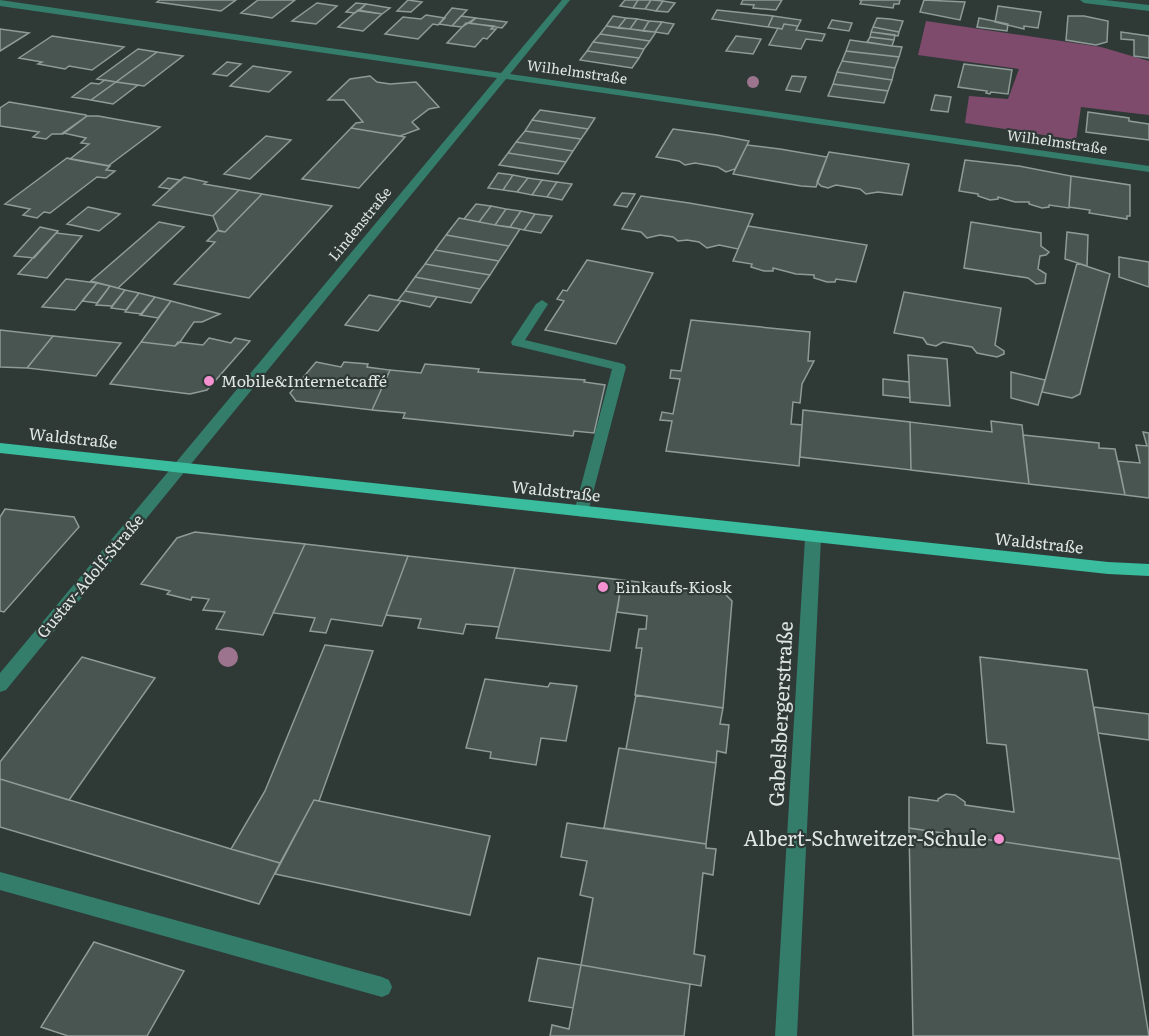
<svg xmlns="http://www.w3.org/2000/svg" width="1149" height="1036" font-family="Literata,serif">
  <rect width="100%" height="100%" fill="#2f3a37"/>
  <!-- green -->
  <path fill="#7e4b6c" d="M926 21 1101 47 1149 61V115L1081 107 1076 140 965 123 969 96 1008 99 1019 69 918 55Z"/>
  <!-- building -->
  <path fill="#495551" stroke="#8e9b97" stroke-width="1.5" d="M160 0H236L221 11 157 2Z
    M258 0H295L272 18 241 13Z
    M408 0 422 2 411 12 397 11Z
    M625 0H638L633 8 620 6Z
    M638 0H651L645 9 633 8Z
    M651 0H652L663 1 656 11 645 9Z
    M743 0H782L776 10 753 8 754 5 741 4Z
    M859 0H900L899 4H894L893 8 860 4 862 0Z
    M924 0 965 2 960 20 920 12Z
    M663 1 675 3 668 12 656 11Z
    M317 3 337 6 316 24 292 21Z
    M356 3 366 4 355 13 346 12Z
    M366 4 390 8 382 14 359 11Z
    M998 6 1041 12 1038 28 1024 26V29L995 22Z
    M452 8 467 10 452 26 439 24Z
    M358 10 382 14 363 31 338 27Z
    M717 10 773 16 768 27 712 19Z
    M426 15 445 18 438 25 433 24 418 39 385 34 403 17 421 19Z
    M461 16 476 18 462 27 452 26Z
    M613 16 626 18 618 28 606 26Z
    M773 16 801 20 798 26 784 24 782 29 768 27Z
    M1068 16H1084L1108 21 1107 42 1096 45 1066 40Z
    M476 18 507 22 502 28 470 23Z
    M626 18 637 19 630 29 618 28Z
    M877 18 890 19 903 21 899 32 873 27Z
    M979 18 1008 24 1007 31 977 27Z
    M637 19 649 21 643 31 630 29Z
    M832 20 852 23 849 31 828 28Z
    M649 21 662 22 655 32 643 31Z
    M662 22 674 24 668 34 655 32Z
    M466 23 494 26 491 29H496L487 39 483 38 475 47 447 43Z
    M784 24 798 26 796 30 825 34 822 41 806 39 801 49 769 45 778 28 782 29Z
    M606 26 655 32H656L650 41 600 34Z
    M873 27 899 32 898 36 871 32Z
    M0 29 29 33 0 51Z
    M871 32 895 35 894 40 870 37Z
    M1121 32 1149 36V58L1134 56V40L1121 39Z
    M600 34 650 41 644 49 593 42Z
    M52 36 124 47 92 70 69 66 65 69 38 64 42 62 19 58Z
    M736 36 761 39 753 54 726 51Z
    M870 37 894 40 892 46 867 42Z
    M850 40 892 46 902 47 899 57 846 51Z
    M593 42 644 49 639 58 587 51Z
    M138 49 157 52 116 82 97 79Z
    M587 51 639 58 632 68 580 60Z
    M846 51 899 57 895 68 842 61Z
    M157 52 183 56 144 86 116 82Z
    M842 61 895 68 892 80 837 72Z
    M227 62 241 64 227 76 213 74Z
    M964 64 1012 70 1008 94 991 92 990 94 986 93 987 91 958 87Z
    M253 66 291 72 269 92 230 86Z
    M837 72 892 80 888 91 833 84Z
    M370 76 377 82 390 84 416 82 439 107 429 109 412 122 419 129 400 136 351 128 356 123 363 122 344 100H328L350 79Z
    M792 76 806 77 800 92 786 90Z
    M105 80 116 82 91 100 72 97 91 83 99 84Z
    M116 82 138 85 113 104 91 100Z
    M833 84 888 91 884 103 828 96Z
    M935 95 951 97 948 112 931 110Z
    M9 102 86 115 87 116 63 134H52L46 139 33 137 39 132 0 126V108Z
    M540 110 595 118 588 129 532 120Z
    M1088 112 1129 118V121L1149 124V140L1086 132Z
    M87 116H98L160 127 108 166 70 159 89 144 81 143 86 138 63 133Z
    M532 120 588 129 581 139 525 131Z
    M351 128 405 137 359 188 302 179Z
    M673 129 717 135 749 141 735 169 726 172 718 167 695 163 685 165 679 161 656 157Z
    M525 131 581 139 573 151 516 142Z
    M266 136 291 140 250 179 224 174Z
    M516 142 573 151 566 162 508 153Z
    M747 145 780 149 827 157 816 187 801 186 733 174Z
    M829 152 909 164 902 195 878 192 866 194 860 189 836 185 828 188 821 186 817 182Z
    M508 153 566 162 558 174 499 165Z
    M67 158 110 166 106 170 115 171 106 178 97 177 50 213 44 212 37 218 23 215 30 209 5 204Z
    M965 160 1019 166 1071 176 1069 208 1049 205V207L1042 208 1029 204V202H1015L998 197V199L990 200 978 196V194L959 191Z
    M498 173 513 175 503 190 488 188Z
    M513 175 528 178 517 192 503 190Z
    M1071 176 1130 185V216H1127V219L1089 213 1090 210 1069 207Z
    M184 177 207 182 204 184 239 190 213 216 153 205Z
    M168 178 180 180 170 189 159 187Z
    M528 178 542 180 532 195 517 192Z
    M542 180 557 182 547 197 532 195Z
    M557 182 572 184 562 200 547 197Z
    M239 190 262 194 225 232 219 231 213 216Z
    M622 193 635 194 627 207 614 205Z
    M262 194 332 206 249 298 174 284 215 242 207 241 218 230 225 232Z
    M641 196 689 203 753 214 738 249 719 245 707 248 699 242 687 240 678 241 673 237 660 235 647 238 641 232 622 229Z
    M476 204 491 206 479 222 464 219Z
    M491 206 506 209 495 225 479 222Z
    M88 207 120 214 99 231 67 224Z
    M506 209 521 211 510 227 495 225Z
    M521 211 535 214 524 230 510 227Z
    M535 214 552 216 541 233 524 230Z
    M459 218 495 225 520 229 509 246 446 235Z
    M159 222 184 227 118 288 91 281Z
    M971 222 1041 233V246L1049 252 1046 255 1040 256 1038 269 1046 274 1045 283 1036 284 1028 278 964 268Z
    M748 226 867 245 856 282 836 279 835 282H827L814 278V275L796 274 773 268V271H764L751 267 752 264 733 261Z
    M40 227 58 231 34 258 14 256Z
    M1067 232 1088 235 1087 266 1065 259Z
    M56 233 82 236 47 278 18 274Z
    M446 235 509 246 499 261 435 250Z
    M435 250 499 261 490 275 425 264Z
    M1119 257 1149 262V287L1119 277Z
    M587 260 653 273 616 344 545 330 564 301 557 299 563 290 567 291Z
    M1077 263 1110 274 1080 394 1072 398 1042 392Z
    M425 264 490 275 480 289 415 277Z
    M415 277 480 289 471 303 405 291Z
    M66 279 97 283 75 310 42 307Z
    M97 283 110 286 97 303 82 301Z
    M110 286 125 290 112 306 96 305Z
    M125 290 139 293 126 310 111 308Z
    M405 291 437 297 430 307 398 300Z
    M904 292 1001 308 995 345 1004 351V354L997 357 977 353 972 347 943 342 936 346 927 344 923 338 894 333Z
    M139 293 155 297 142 314 125 312Z
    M369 295 401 301 378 331 345 325Z
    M155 297 171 301 158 318 140 315Z
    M171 301 220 314 202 322H194L180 342 175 346 141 342Z
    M691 320 810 332 808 361H814L802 384 800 403 793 402 791 424 802 425 799 466 666 451 672 421 660 420 662 412 673 414 680 379 670 378 671 370 681 371Z
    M0 330 53 336 27 368 0 367Z
    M53 336 121 343 96 376 27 368Z
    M209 338 231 343 235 338 250 341 207 390 190 394 110 384 141 342 175 346 178 342 203 345Z
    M908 355 947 359 950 406 910 402Z
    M316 362 341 367 344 362 368 364 367 367 390 370 372 410 296 401 290 393Z
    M425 364 479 369 478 372 585 380 584 382 605 385 594 433 574 431 573 436 403 418 405 413 372 410 390 370 421 373Z
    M1011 372 1045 380 1038 405 1011 398Z
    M883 379 909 382 910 398 883 395Z
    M803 410 910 422 911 470 800 457Z
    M991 421 1022 425 1029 484 911 470 910 422 992 432Z
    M1143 432 1149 433V498L1125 495 1118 461 1140 463 1136 445 1147 446Z
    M1023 435 1099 443V448L1115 449 1125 495 1029 484Z
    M5 509 74 517 79 527 4 612 0 611V517Z
    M195 532 305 544 263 635 216 629 225 612 203 610 209 599 192 597 191 600 167 594 170 591 141 584 177 538Z
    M305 544 408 556 382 626 331 619 326 633 310 631 315 618 273 613Z
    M408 556 515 568 499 627 466 624 463 634 418 628 421 619 386 615Z
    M515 568 622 580 610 651 496 638Z
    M622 580 723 592 732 601 723 708 635 695 642 648H636L639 629H646L647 616 617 612Z
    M325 645 373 651 319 801 314 800 280 863 231 849 265 791Z
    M82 657 155 678 69 800 0 779V762Z
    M980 657 1087 670 1120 859 909 828V797L938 801V799L946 794 955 795 965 802V805L1014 812 1006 745 987 743Z
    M485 679 548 687 550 683 577 686 566 741 541 738 536 765 490 758 491 752 466 748Z
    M636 695 723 708 720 724 729 725 726 753 717 751 716 763 626 749Z
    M1094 707 1149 714V740L1098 733Z
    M619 748 716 763 706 844 604 828Z
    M0 779 231 849 280 863 259 904 0 827Z
    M314 800 490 836 470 915 275 874Z
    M567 823 706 844V848L716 849 713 875 703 873 694 954 705 956 701 986 581 965 593 898 580 895 587 861 561 857Z
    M909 828 1120 859 1149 1036H913Z
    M94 942 184 971 147 1036H68L41 1027Z
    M538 958 581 965 573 1008 529 1001Z
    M581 965 690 984 684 1036H550L552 1025 569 1029Z"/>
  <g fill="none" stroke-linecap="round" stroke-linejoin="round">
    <!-- minor -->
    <path fill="#347d6b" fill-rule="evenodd" d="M0 0 501 73 562 0H570L510 74 1149 166V172L506 79 6 690 0 692V673L497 78 0 6Z
      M1080 0H1105L1149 5V11L1084 3Z
      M542 300 548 304 525 340 624 364 626 367 588 512 581 517 574 512 612 369 512 345 511 342 536 304Z
      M813 533 818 534 821 538 797 1036H775L805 538 808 534Z
      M0 872 382 977 389 980 392 987 389 994 382 997 0 890Z"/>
    <!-- major -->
    <path fill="#3abc9f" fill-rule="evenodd" d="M0 443 1108 562 1149 564V576L1108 574 0 453Z"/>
  </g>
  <!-- trees -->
  <g fill="#9c748e">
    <circle cx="753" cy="82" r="6"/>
    <circle cx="228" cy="657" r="10"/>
  </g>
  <!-- markers -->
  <g fill="#f590d1" stroke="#2f3a37" stroke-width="2">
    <circle cx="209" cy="381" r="6"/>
    <circle cx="603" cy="587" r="6"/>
    <circle cx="999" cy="839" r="6"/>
  </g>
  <g text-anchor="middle" stroke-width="4.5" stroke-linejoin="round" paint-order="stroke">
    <!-- far-street labels -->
    <g font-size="14" fill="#e0e6e4" stroke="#2f3a37">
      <text transform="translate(577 72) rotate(8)" y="5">Wilhelmstraße</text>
      <text transform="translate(1057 142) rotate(8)" y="5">Wilhelmstraße</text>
      <text transform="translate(360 224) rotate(-51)" y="5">Lindenstraße</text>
    </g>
    <!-- poi labels -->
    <g font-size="16" fill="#e0e6e4" stroke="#2f3a37" text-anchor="start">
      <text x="221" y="387">Mobile&amp;Internetcaffé</text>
      <text x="615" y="593">Einkaufs-Kiosk</text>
    </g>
    <!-- street labels -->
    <g font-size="16" fill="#e0e6e4" stroke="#2f3a37">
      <text transform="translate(73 438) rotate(6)" y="6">Waldstraße</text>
      <text transform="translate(556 491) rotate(6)" y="6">Waldstraße</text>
      <text transform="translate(1039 543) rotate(6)" y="6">Waldstraße</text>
      <text transform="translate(90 576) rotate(-50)" y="6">Gustav-Adolf-Straße</text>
    </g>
    <!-- near-street labels -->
    <g font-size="20" fill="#e0e6e4" stroke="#2f3a37">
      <text transform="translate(781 714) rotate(-87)" y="7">Gabelsbergerstraße</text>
    </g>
    <!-- near-poi labels -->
    <g font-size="20" fill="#e0e6e4" stroke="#2f3a37" text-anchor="end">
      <text x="987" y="846">Albert-Schweitzer-Schule</text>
    </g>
  </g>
</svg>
